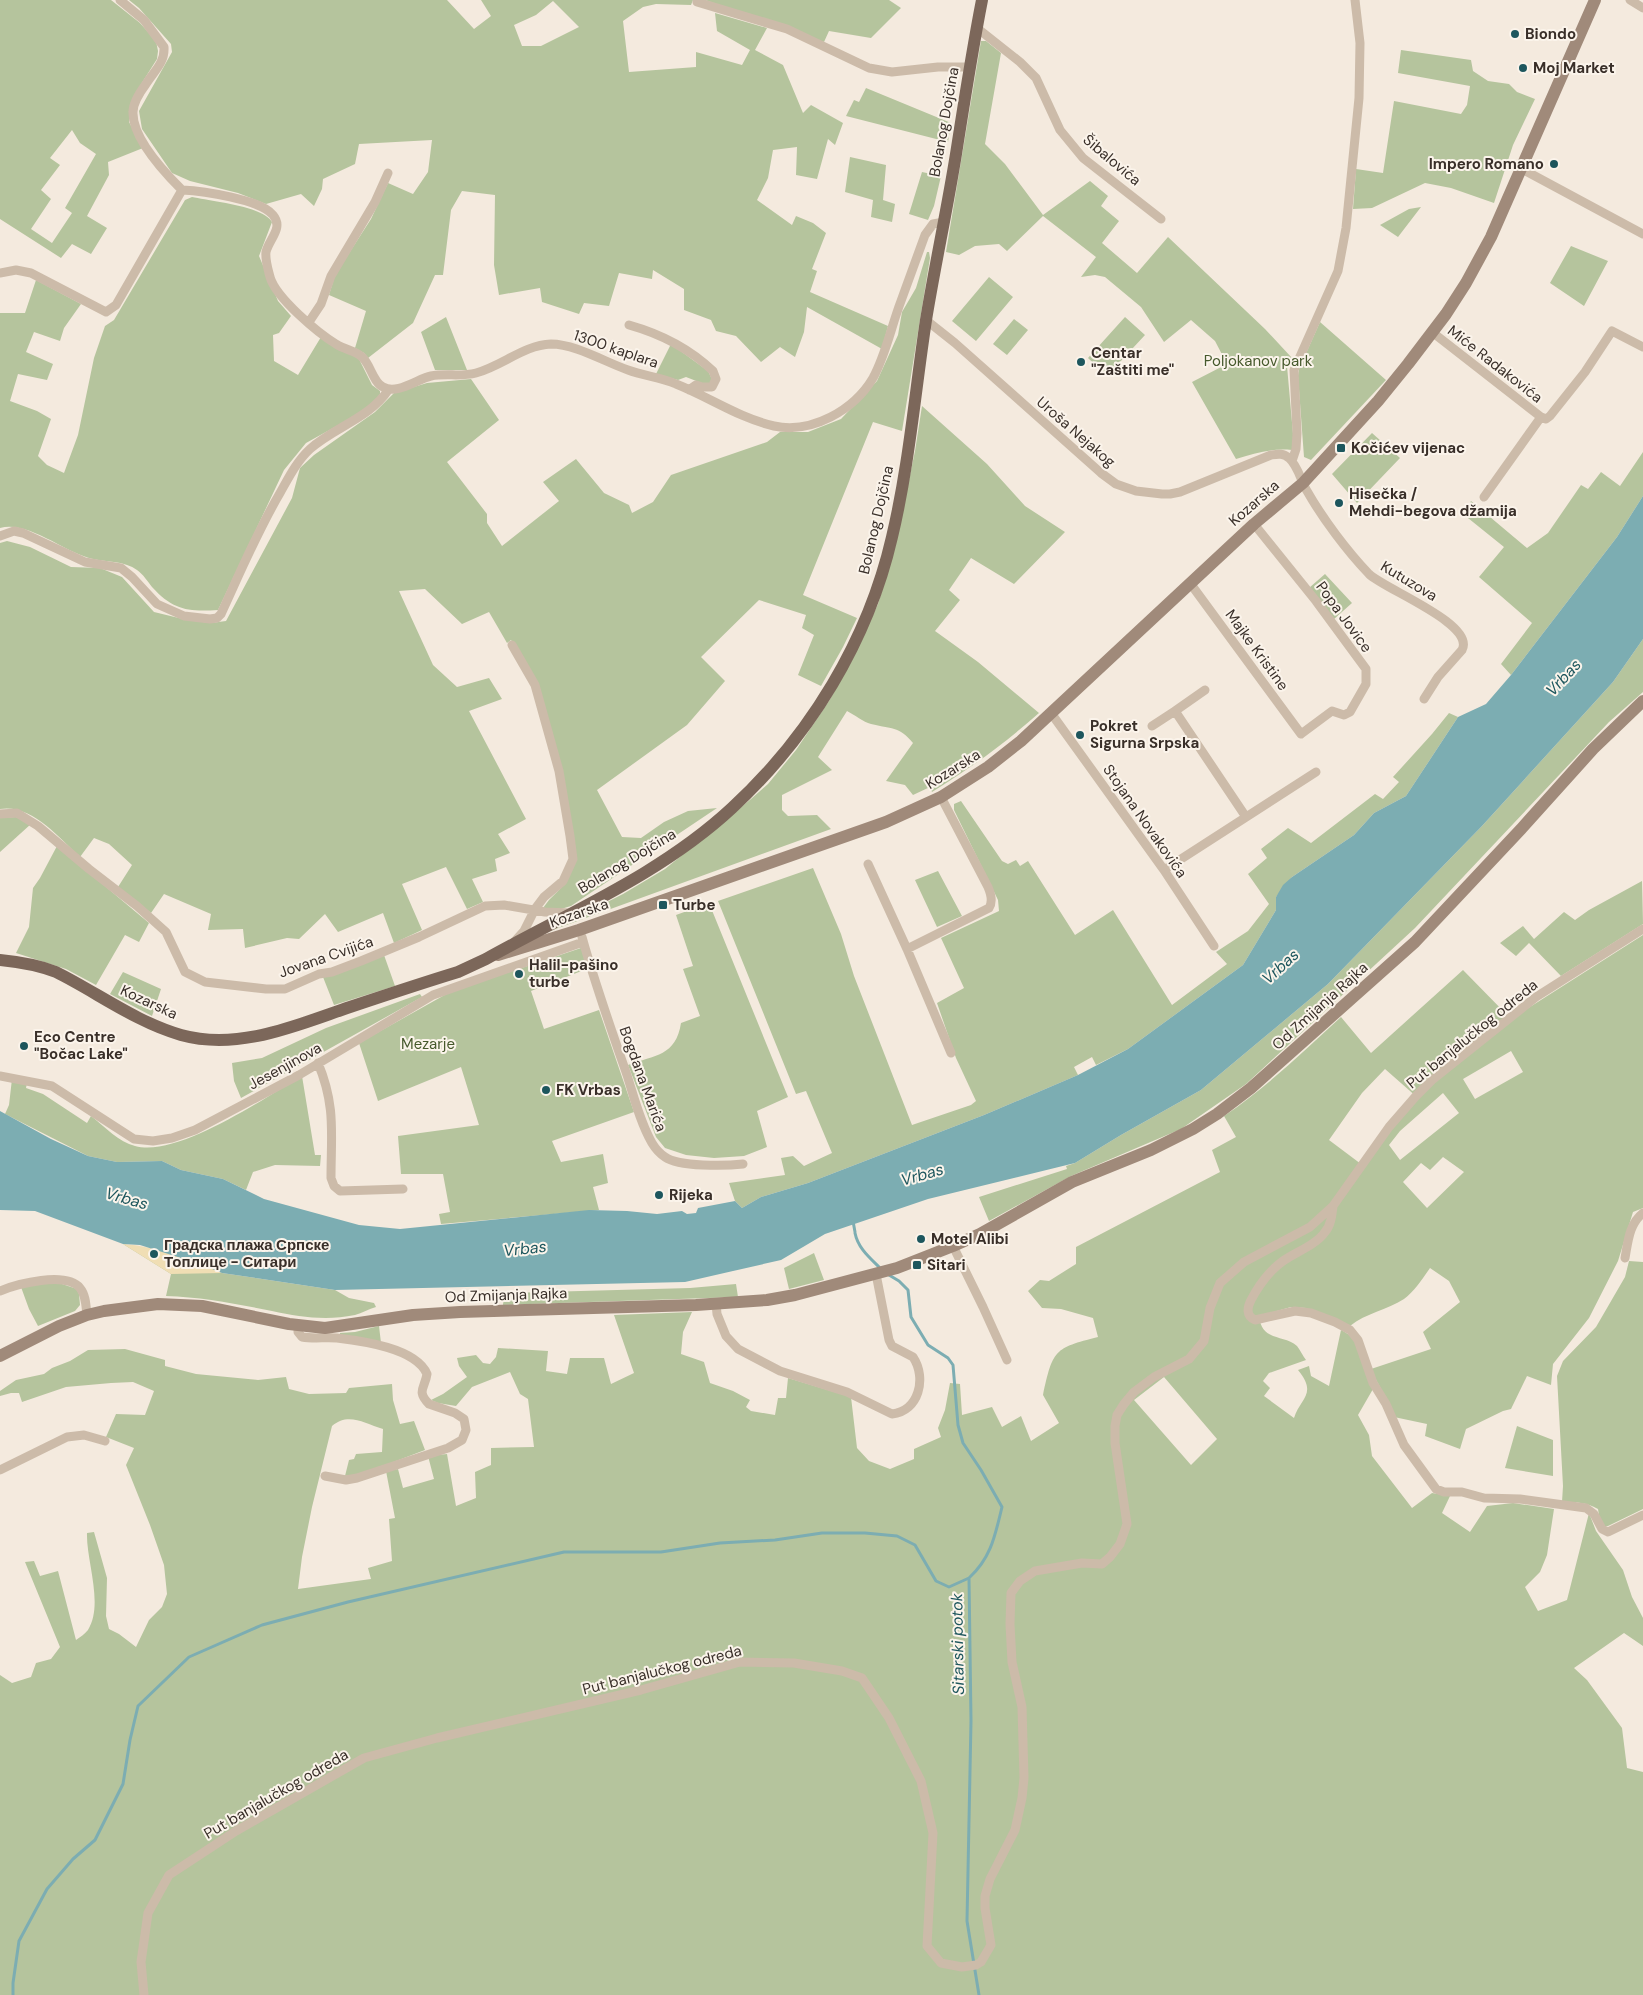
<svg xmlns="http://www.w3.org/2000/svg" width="1643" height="1995" font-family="'DM Sans',sans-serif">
  <rect width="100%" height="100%" fill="#f4eade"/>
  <!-- green -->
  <path fill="#b5c49d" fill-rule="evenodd" d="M0 0H111L140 23 156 41 158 51 157 59 138 89 131 104 129 122 143 148 108 162 109 175 87 216 107 228 91 254 72 244 61 258 0 219ZM72 130 80 143 96 154 65 208 72 213 52 243 31 229 51 199 41 190 60 165 50 158Z
    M129 0H447L474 29 491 16 481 0H693L691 5 656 4 643 7 623 21 629 72 696 67V52L742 65 750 50 717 31 715 13 767 28 755 50 783 65 803 113 811 105 843 123 835 145 828 139 817 179 796 175 797 147 773 150 768 178 757 200 792 225 796 216 813 223 826 233 812 269 817 271 810 292 888 326 882 349 807 307 804 332 795 357 780 347 761 362 736 336 716 331 711 320 684 310V289L653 270 652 279 619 273 609 306 584 303 579 314 542 302 540 288 499 295 494 265 495 195 462 191 451 210 443 275H435L413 323 368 358 364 353 355 348 366 311 329 295 335 275 371 219 388 183 413 194 428 172 432 140 359 144 355 164 323 179 322 189 314 206 301 194 266 204 238 193 190 181 172 173 142 129 139 111 172 52 171 44 139 8ZM553 1 579 27 541 46H522L514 25 536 15Z
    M705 0H889L901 8 871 38 829 31 824 42Z
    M981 41H986L1001 53 985 144 1005 164 1043 215 1090 181 1108 196 1101 206 1119 221 1102 243 1137 273 1168 237 1265 329 1292 358 1287 366 1294 445 1292 450C1271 448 1255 453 1236 459L1192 382 1227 364 1215 341 1191 320 1164 342 1141 307 1105 277 1095 275 1081 277 1096 257 1043 216 1007 251 999 244 975 246 959 255 946 252Z
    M1401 50 1471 60 1473 71 1488 81 1509 84 1517 92 1535 99 1513 145 1494 203 1451 188 1425 183 1372 208 1353 209 1356 169 1383 173 1394 101 1461 114 1467 105 1470 86 1398 73Z
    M866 88 951 123 948 142 846 116 854 100 859 102Z
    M850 157 886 165 883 200 895 204 892 222 871 217 873 200 845 192Z
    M922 172 941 176 934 206 928 220 909 214Z
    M192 197C210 201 263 206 272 222L259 256 278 301 291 316 279 333 273 335 274 361 298 375 321 337 359 359 372 385 380 391V394L371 407 306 443 284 470 218 610C188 612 173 610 152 587 148 582 143 574 137 570 125 561 107 562 93 559 65 553 28 520 0 528V313H25L36 280 81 304 64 328 60 341 34 332 26 352 53 364 47 380 18 374 10 401 37 411 51 419 38 456 47 465 64 473 78 435 94 358 105 326 114 320 185 200Z
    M1421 207 1398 237 1380 225 1409 209Z
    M1571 246 1608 261 1584 306 1550 283Z
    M927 252H929L930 258 902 431 873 422 803 595 857 618 843 647 821 686 798 675 814 635 802 628 806 615 759 600 701 657 725 681 687 725 597 790 622 837 641 838 664 822 688 811 717 808 571 906 561 909 543 908 549 900 566 883 576 857 538 683 511 640 507 643 489 612 462 624 425 589 399 591 433 665 457 687 489 678 502 699 469 711 526 819 498 834 510 853 495 859 497 871 472 879 483 902 467 909 446 867 402 884 422 930 394 943 383 913 338 932 325 914 299 939 287 938 245 948 243 929 208 930 211 914 164 894 151 913 118 887 132 865 109 844 94 838 80 857C58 837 32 804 0 809V543L7 541 30 547 71 567 100 568 122 577 154 612 187 620 211 623 226 621 292 498 300 468 314 455 375 412 394 393 427 383 471 379 499 420 447 462 487 514V523L502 546 559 501 543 482 576 459 604 493 629 505 632 513 653 502 671 475 767 442 780 432H808L841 419 877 381 898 335 902 312 916 288Z
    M989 277 1013 297 976 341 952 321Z
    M446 317 467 370H435L421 332Z
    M1125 317 1145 335 1107 376 1088 358Z
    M1014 319 1028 330 1007 355 993 344Z
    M1320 322 1386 380 1311 460 1304 457 1298 376 1299 369Z
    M671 344 708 371 712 379 711 383 704 384 686 377 678 380 656 374Z
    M922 406 987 464 1025 506 1065 532 1014 584 971 558 949 590 960 600 935 631 978 662 1039 713C1004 744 972 767 932 792L930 787 913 795 905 785 886 781 913 743C899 726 891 729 871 724 863 722 855 715 847 711L818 757 832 770 782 795V810L788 816 817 815 831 829 550 931 623 894 665 869 751 799 768 784 796 750 829 701 851 662 878 604 895 547 915 451Z
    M1372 433 1400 458 1357 503 1332 474Z
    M1643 452V496L1617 537 1511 675 1501 664 1532 623 1479 577 1504 547 1463 514 1471 501 1527 548 1548 533 1581 485 1588 489 1601 472 1620 486Z
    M1325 574 1352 603 1333 620 1309 588Z
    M1643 639V692L1609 722 1415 928 1246 1084 1181 1129 1071 1176 989 1221 979 1197 1067 1169 1066 1166 1075 1163 1121 1135 1201 1090 1328 984 1482 826 1613 682Z
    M1449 713 1458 717 1406 796 1374 813 1354 835 1292 877 1276 897V910L1243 965 1128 1049 1096 1065 1092 1057 1074 1067 1078 1075 984 1115 808 1183 761 1197 742 1208 735 1201 729 1183 785 1175 781 1158 793 1156 804 1166 832 1153 806 1091 796 1094 718 901 813 868 841 934 854 976 912 1125 971 1105 976 1101 956 1058 937 1003 964 988 941 938 999 911 998 900 954 810V804L961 801 1002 861 1008 864 1016 860 1020 866 1028 861 1075 935 1113 910 1172 1005 1227 964 1216 952 1248 931 1269 904 1248 874 1267 858 1261 849 1288 828 1311 843 1375 794 1383 799 1399 782 1393 777 1432 734Z
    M16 817 31 824 0 852V818Z
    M57 846 149 923 139 942 125 935 96 985 66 969 16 953 29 927 33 888 40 878Z
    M938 871 962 916 937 927 915 880Z
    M1642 881 1643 924 1561 976 1529 943 1516 956 1500 943 1523 926 1534 939 1564 912 1575 920 1589 910Z
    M709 903 788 1097 757 1111 767 1147 744 1156 714 1158 686 1155 665 1148 656 1137 628 1065C655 1055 676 1056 681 1023L700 1016 683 969 693 966 676 915Z
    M1643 935V1208L1633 1212 1618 1261 1589 1318 1553 1364 1551 1385 1527 1376 1511 1409 1503 1411 1466 1429 1460 1449 1425 1436 1427 1424 1394 1417C1389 1399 1378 1386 1371 1369L1431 1349 1423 1332 1460 1302 1449 1281 1430 1268C1423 1278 1414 1292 1404 1299 1387 1310 1366 1313 1350 1326L1306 1308 1291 1307 1259 1316C1262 1342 1283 1334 1297 1346 1300 1350 1303 1356 1306 1360L1269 1373 1263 1381 1270 1388 1264 1396 1294 1418C1300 1398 1318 1394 1298 1370L1309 1366 1311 1376 1329 1386 1341 1330C1362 1339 1366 1368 1373 1389L1358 1415 1369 1435 1372 1456 1412 1508 1432 1493 1450 1496 1442 1513 1470 1532 1487 1506 1513 1503 1554 1509 1547 1555 1540 1572 1525 1587 1538 1611 1567 1600 1589 1513 1596 1531 1623 1570 1632 1597 1643 1618V1646L1624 1633 1574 1668 1587 1680 1622 1728 1627 1768 1643 1772V1995H0V1675L12 1683 31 1677 36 1663 51 1659 60 1647 25 1562 34 1561 40 1576 58 1571 76 1640C80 1637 85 1634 88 1630 104 1604 86 1561 87 1533L94 1532 107 1578 106 1616 109 1629 119 1634 136 1647 149 1620 162 1607 167 1594 164 1565 150 1525 126 1465 134 1448 106 1437 116 1414 145 1415 154 1391 133 1382 111 1383 66 1387 22 1402 19 1393H11L0 1396V1391L16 1380 44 1374 52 1368 70 1361 88 1350 125 1349 165 1360V1366L196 1374 258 1380 286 1377 289 1389 309 1394 346 1393 349 1388 392 1384 393 1400 400 1424 414 1421 425 1450 362 1474 345 1476 349 1460 354 1459 356 1454 382 1452 383 1429C364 1423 348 1412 332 1426L312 1507 302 1557 298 1589 371 1579 368 1568 392 1561 389 1519 395 1518 386 1471 398 1469 403 1488 434 1479 428 1456 447 1454 456 1506 476 1498 475 1472 491 1465V1448L534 1447 528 1399 520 1394 510 1372 472 1387 456 1406 438 1403 431 1400 443 1394 467 1377 459 1366 457 1358 476 1355 483 1363 490 1364 496 1357 498 1348 548 1351 546 1371 567 1374 570 1358H604L611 1384 634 1373 614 1315 692 1312 683 1332 681 1354 704 1362 710 1383 733 1391 750 1400 746 1407 751 1411 775 1415 778 1398H786L788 1378 851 1397 857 1448 869 1461 890 1469 914 1459V1449L941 1437 938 1428 945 1410 950 1383 960 1384 962 1415 992 1407 1002 1427 1021 1416 1031 1441 1059 1423 1043 1395C1053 1350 1054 1348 1098 1337L1093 1318 1061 1309 1042 1308 1028 1291 1040 1280 1049 1281 1076 1264V1247L1220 1172 1212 1150 1236 1137 1224 1116C1267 1087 1303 1052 1341 1017L1371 1053 1463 970 1511 1019ZM1511 1051 1523 1072 1475 1099 1463 1079ZM1385 1069 1418 1098 1390 1131 1365 1167 1329 1140 1362 1093ZM1443 1093 1459 1113 1400 1160 1389 1145 1400 1131ZM1443 1157 1464 1172 1427 1208 1403 1182 1421 1163 1430 1170ZM1164 1377 1217 1439 1191 1465 1134 1400Z
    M581 948 589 968 531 991 544 1029 599 1010 634 1112 552 1141 561 1162 603 1154 608 1183 593 1187 599 1210 441 1224 439 1214 450 1212 443 1174H401L398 1136 479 1125 461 1067 378 1101 359 1043 450 992Z
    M384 955 395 986 334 1005 323 977Z
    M123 972 161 989 152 1016 110 994Z
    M420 994 422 997 241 1098 234 1081 232 1063 262 1058 326 1028Z
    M302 1076 315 1155H321L320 1166 275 1165 253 1172 246 1190 223 1179 181 1170 162 1161 117 1162 88 1156 5 1114 9 1105 12 1079 27 1083 26 1088 43 1094 87 1123 91 1116C105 1127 119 1142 135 1146 178 1158 264 1098 302 1076Z
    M123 1244 200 1264 222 1273 335 1290 349 1298 374 1303 376 1307C369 1309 362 1313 355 1315 326 1321 300 1317 272 1311 237 1304 202 1297 166 1296L171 1274Z
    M814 1253 824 1280 789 1289 784 1268Z
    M1629 1261 1643 1262V1509L1608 1526H1604L1600 1521 1598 1509C1586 1502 1576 1502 1562 1502L1563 1486 1557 1376 1563 1361 1596 1327 1625 1277Z
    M44 1283H59L77 1289 79 1294 80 1305 75 1311 38 1326 29 1309 21 1287Z
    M736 1284 738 1297 503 1305 504 1293 690 1288Z
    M379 1326 381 1343 340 1336V1333L355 1332Z
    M1517 1426 1553 1440V1476L1505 1468Z"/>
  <!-- sand -->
  <path fill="#f0deb4" d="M123 1244C156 1246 191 1260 222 1273L171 1274Z"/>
  <!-- water -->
  <path fill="#7cadb2" d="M1643 496V639L1613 682 1482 826 1328 984 1201 1090 1121 1135 1075 1163 928 1199 825 1234 781 1260 685 1282 335 1290 222 1273 200 1264 140 1245 123 1244 35 1211 0 1210V1111L51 1139 88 1156 117 1162 162 1161 181 1170 223 1179 264 1199 359 1225 400 1229 589 1210 627 1211 657 1214 682 1211 687 1214 696 1213 698 1208 735 1201 742 1208 761 1197 808 1183 984 1115 1078 1075 1128 1049 1243 965 1276 910V897L1283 885 1292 877 1354 835 1374 813 1406 796 1458 717 1486 704 1511 675 1617 537Z"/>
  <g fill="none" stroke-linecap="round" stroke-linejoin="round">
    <!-- stream -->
    <path stroke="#7cadb2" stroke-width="3" d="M853 1221 855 1232
      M855 1233C858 1248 869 1257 880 1268
      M889 1275 899 1281 908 1290 911 1317 928 1345 948 1358 953 1365 958 1425 963 1443 981 1470 1002 1507C995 1536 991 1558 969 1578L971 1721 967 1921 979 1995
      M13 1995V1983L19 1941 47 1889 73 1859 95 1840 123 1784 130 1740 138 1706 189 1657 262 1625 348 1602 564 1552H661L720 1543 775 1540 822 1533H865L897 1536 915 1545 936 1581 949 1587 969 1578"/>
    <!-- street -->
    <path stroke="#ccbba9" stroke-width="9" d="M120 0 144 20 164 47C165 63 154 71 146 84 140 92 133 103 133 112 132 138 165 173 182 190 202 191 260 199 273 215 284 228 269 239 266 252 265 260 268 269 270 277 276 298 318 333 336 344 345 350 357 351 363 358 371 366 373 382 383 387 397 395 417 379 431 376 446 373 461 377 476 373 502 366 524 345 551 344 575 344 605 362 628 370 644 376 661 377 676 384 709 397 739 418 774 426 812 434 854 410 873 378 886 354 891 327 901 301 909 279 917 257 925 235L933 224 944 222
      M1630 0 1643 8
      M697 2 787 29 869 68 892 72 938 67H970
      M977 28 1020 62 1036 78 1060 130 1083 158 1161 219
      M1520 168 1643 234
      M0 273 16 270 31 273 106 312 116 305 182 190
      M926 320 955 343 1101 473 1116 484 1136 491 1162 494H1170L1180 492 1271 455C1278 454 1283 453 1289 458 1298 466 1301 481 1307 491 1323 519 1347 551 1369 574 1384 589 1476 624 1462 650L1438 677 1424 699
      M309 322 321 304 331 276 375 202 388 173
      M629 325C661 334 690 349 713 371L716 379 712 387H702L696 385 689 390
      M1432 332 1541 417 1546 419 1550 416 1585 372 1612 331 1643 347
      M1292 461 1296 449 1297 433 1294 370 1338 271 1346 228 1359 98 1360 43 1355 0
      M1484 497 1541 417
      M0 536 14 531 23 533 85 562 121 568 132 577 157 604 184 616 210 619 217 618 221 614C240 573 257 532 280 493 289 477 297 461 310 449 336 426 369 419 389 389
      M1190 583 1301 734 1332 711 1344 715 1350 712 1366 684V669L1316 601 1254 524
      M512 645 535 685 559 771 570 836 573 859 563 881 544 897 535 909 524 931 515 941
      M1205 690 1175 711 1246 817
      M1051 713 1164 870 1214 946
      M1152 726 1175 711
      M0 814 17 813 38 826 89 869 137 906 166 932 185 972 205 982 266 989H285L319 974 332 972 361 961 419 937 485 906 504 905 545 912 571 913
      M868 864 907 949 951 1053
      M1164 870 1316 772
      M582 937C595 984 611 1029 627 1075 634 1097 640 1122 652 1143 655 1148 659 1153 665 1157 679 1167 726 1166 743 1164
      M907 949 989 908C993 902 991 894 988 887L941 797
      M318 1063C336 1106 331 1134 331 1178L334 1186 340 1191 403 1189
      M0 1076 52 1086 134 1139 153 1141 172 1138 195 1130 299 1075 433 995 583 942
      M1333 1206C1332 1215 1331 1225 1325 1232 1316 1245 1296 1252 1283 1261 1269 1271 1259 1285 1251 1300 1247 1308 1246 1316 1255 1320L1295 1311 1311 1313 1335 1322 1350 1330 1358 1340 1373 1383 1386 1404 1404 1445 1436 1489 1444 1492H1462L1484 1498 1520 1499 1586 1508 1594 1514 1602 1529 1608 1532 1643 1515
      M953 1246 983 1307 1007 1360
      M1625 1258C1628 1242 1629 1224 1643 1213
      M0 1291C17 1284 66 1271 80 1288 86 1295 86 1307 87 1315
      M716 1303 717 1314 726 1336 738 1349 780 1371 847 1392 892 1414C919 1411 927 1378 913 1357L892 1346 889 1340 876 1274
      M298 1325V1332L302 1337C314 1339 325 1337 337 1338 362 1341 416 1348 427 1374 425 1388 416 1391 429 1404L455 1413 464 1419 466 1430 462 1440 448 1448 357 1478 346 1480 325 1476
      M0 1470 67 1437 84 1435 105 1441
      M144 1995 141 1962 148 1913 169 1875 236 1831 364 1758 437 1738 641 1690 740 1662 794 1663 842 1671 862 1678 889 1718 921 1781 933 1833 927 1946 941 1963 962 1967 976 1965 981 1962 991 1945 985 1908V1896L990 1879 1015 1830 1022 1798 1024 1778 1022 1707 1012 1662 1010 1624 1011 1593 1020 1581 1035 1571 1082 1563 1102 1564 1110 1557 1120 1544 1127 1524 1115 1443V1426L1117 1415 1124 1404 1134 1392 1154 1377 1189 1359 1204 1341 1210 1308 1220 1283 1244 1262 1310 1227 1333 1206 1389 1127 1416 1096 1432 1080 1536 997 1643 929"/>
    <!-- secondary -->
    <path stroke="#a08a7a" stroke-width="12" d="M498 955 579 930 886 822 941 797 988 767 1021 741 1254 524 1303 483 1378 401 1408 364 1446 314 1466 283 1491 237 1595 0
      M0 1356 59 1326 87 1315 104 1311 158 1304 202 1306 289 1324 325 1328 413 1315 460 1312 696 1305 767 1300 795 1295 897 1268 953 1246 980 1234 1072 1182 1151 1150 1193 1129 1217 1114 1251 1088 1415 942 1522 828 1593 749 1643 701"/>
    <!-- primary -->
    <path stroke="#7c675a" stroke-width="12" d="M0 960C20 962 38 965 56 972 98 993 136 1022 181 1035 239 1051 297 1025 350 1007 386 995 422 983 458 972L486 959C570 912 661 874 732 808 810 736 868 641 892 537 909 466 915 392 926 320 935 265 947 210 956 154 964 103 972 51 982 0"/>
  </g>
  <!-- markers -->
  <g fill="#1d565d" stroke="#fbf4eb" stroke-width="2">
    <circle cx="1515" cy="34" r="5"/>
    <circle cx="1523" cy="68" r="5"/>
    <circle cx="1554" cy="164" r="5"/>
    <circle cx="1081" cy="362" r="5"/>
    <rect x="1336" y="443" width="10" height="10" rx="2.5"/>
    <circle cx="1339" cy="503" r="5"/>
    <circle cx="1080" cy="735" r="5"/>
    <rect x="658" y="900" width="10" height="10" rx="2.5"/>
    <circle cx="519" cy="974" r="5"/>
    <circle cx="24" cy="1046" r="5"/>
    <circle cx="546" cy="1090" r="5"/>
    <circle cx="659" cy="1195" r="5"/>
    <circle cx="921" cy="1239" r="5"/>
    <circle cx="154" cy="1254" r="5"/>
    <rect x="912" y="1260" width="10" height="10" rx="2.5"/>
  </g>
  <g text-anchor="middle" stroke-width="4" stroke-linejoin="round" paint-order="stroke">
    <!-- poi labels -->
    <g font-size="15" font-weight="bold" fill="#392f29" stroke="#fbf4eb" text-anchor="start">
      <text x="1525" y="39">Biondo</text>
      <text x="1533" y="73">Moj Market</text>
      <text x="1544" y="169" text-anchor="end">Impero Romano</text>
      <text x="1091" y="358">Centar<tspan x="1091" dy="17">"Zaštiti me"</tspan></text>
      <text x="1351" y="453">Kočićev vijenac</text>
      <text x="1349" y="499">Hisečka /<tspan x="1349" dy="17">Mehdi-begova džamija</tspan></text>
      <text x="1090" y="731">Pokret<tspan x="1090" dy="17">Sigurna Srpska</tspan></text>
      <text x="673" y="910">Turbe</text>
      <text x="529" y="970">Halil-pašino<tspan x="529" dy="17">turbe</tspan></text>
      <text x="34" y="1042">Eco Centre<tspan x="34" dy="17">"Bočac Lake"</tspan></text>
      <text x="556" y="1095">FK Vrbas</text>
      <text x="669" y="1200">Rijeka</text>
      <text x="931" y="1244">Motel Alibi</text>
      <text x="164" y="1250">Градска плажа Српске<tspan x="164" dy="17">Топлице - Ситари</tspan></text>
      <text x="927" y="1270">Sitari</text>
    </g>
    <!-- street labels -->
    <g font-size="15" fill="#392f29" stroke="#fbf4eb">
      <text transform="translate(944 122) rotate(-80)" y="5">Bolanog Dojčina</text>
      <text transform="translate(1112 160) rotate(40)" y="5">Šibalovića</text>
      <text transform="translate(616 349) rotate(19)" y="5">1300 kaplara</text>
      <text transform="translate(1495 364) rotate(38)" y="5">Miće Radakovića</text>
      <text transform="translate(1076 432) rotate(41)" y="5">Uroša Nejakog</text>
      <text transform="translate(1254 503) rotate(-41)" y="5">Kozarska</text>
      <text transform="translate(876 520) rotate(-77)" y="5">Bolanog Dojčina</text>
      <text transform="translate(1409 581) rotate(31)" y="5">Kutuzova</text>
      <text transform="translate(1344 617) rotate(54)" y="5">Popa Jovice</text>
      <text transform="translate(1257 650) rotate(54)" y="5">Majke Kristine</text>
      <text transform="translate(953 769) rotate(-32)" y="5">Kozarska</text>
      <text transform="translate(1145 821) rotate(55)" y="5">Stojana Novakovića</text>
      <text transform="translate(627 861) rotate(-31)" y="5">Bolanog Dojčina</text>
      <text transform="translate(579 913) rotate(-19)" y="5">Kozarska</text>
      <text transform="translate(326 957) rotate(-19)" y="5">Jovana Cvijića</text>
      <text transform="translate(149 1002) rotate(25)" y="5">Kozarska</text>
      <text transform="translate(1320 1006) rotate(-42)" y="5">Od Zmijanja Rajka</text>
      <text transform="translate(1472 1034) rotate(-39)" y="5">Put banjalučkog odreda</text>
      <text transform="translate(285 1066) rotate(-29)" y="5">Jesenjinova</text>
      <text transform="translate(643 1079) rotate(70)" y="5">Bogdana Marića</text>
      <text transform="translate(506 1295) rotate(-2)" y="5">Od Zmijanja Rajka</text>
      <text transform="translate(662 1670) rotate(-14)" y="5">Put banjalučkog odreda</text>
      <text transform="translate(276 1794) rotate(-30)" y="5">Put banjalučkog odreda</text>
    </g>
    <!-- park labels -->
    <g font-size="15" fill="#46592c" stroke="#fbf4eb">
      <text x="1258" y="366">Poljokanov park</text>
      <text x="428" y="1049">Mezarje</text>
    </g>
    <!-- water labels -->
    <g font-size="16" font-style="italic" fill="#1d565d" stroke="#fbf4eb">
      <text transform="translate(1563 677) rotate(-47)" y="6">Vrbas</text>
      <text transform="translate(1280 966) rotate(-42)" y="6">Vrbas</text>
      <text transform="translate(922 1174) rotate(-16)" y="6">Vrbas</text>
      <text transform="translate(127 1198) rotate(16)" y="6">Vrbas</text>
      <text transform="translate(525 1248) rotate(-6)" y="6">Vrbas</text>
      <text transform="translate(957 1644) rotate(-91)" y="6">Sitarski potok</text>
    </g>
  </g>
</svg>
